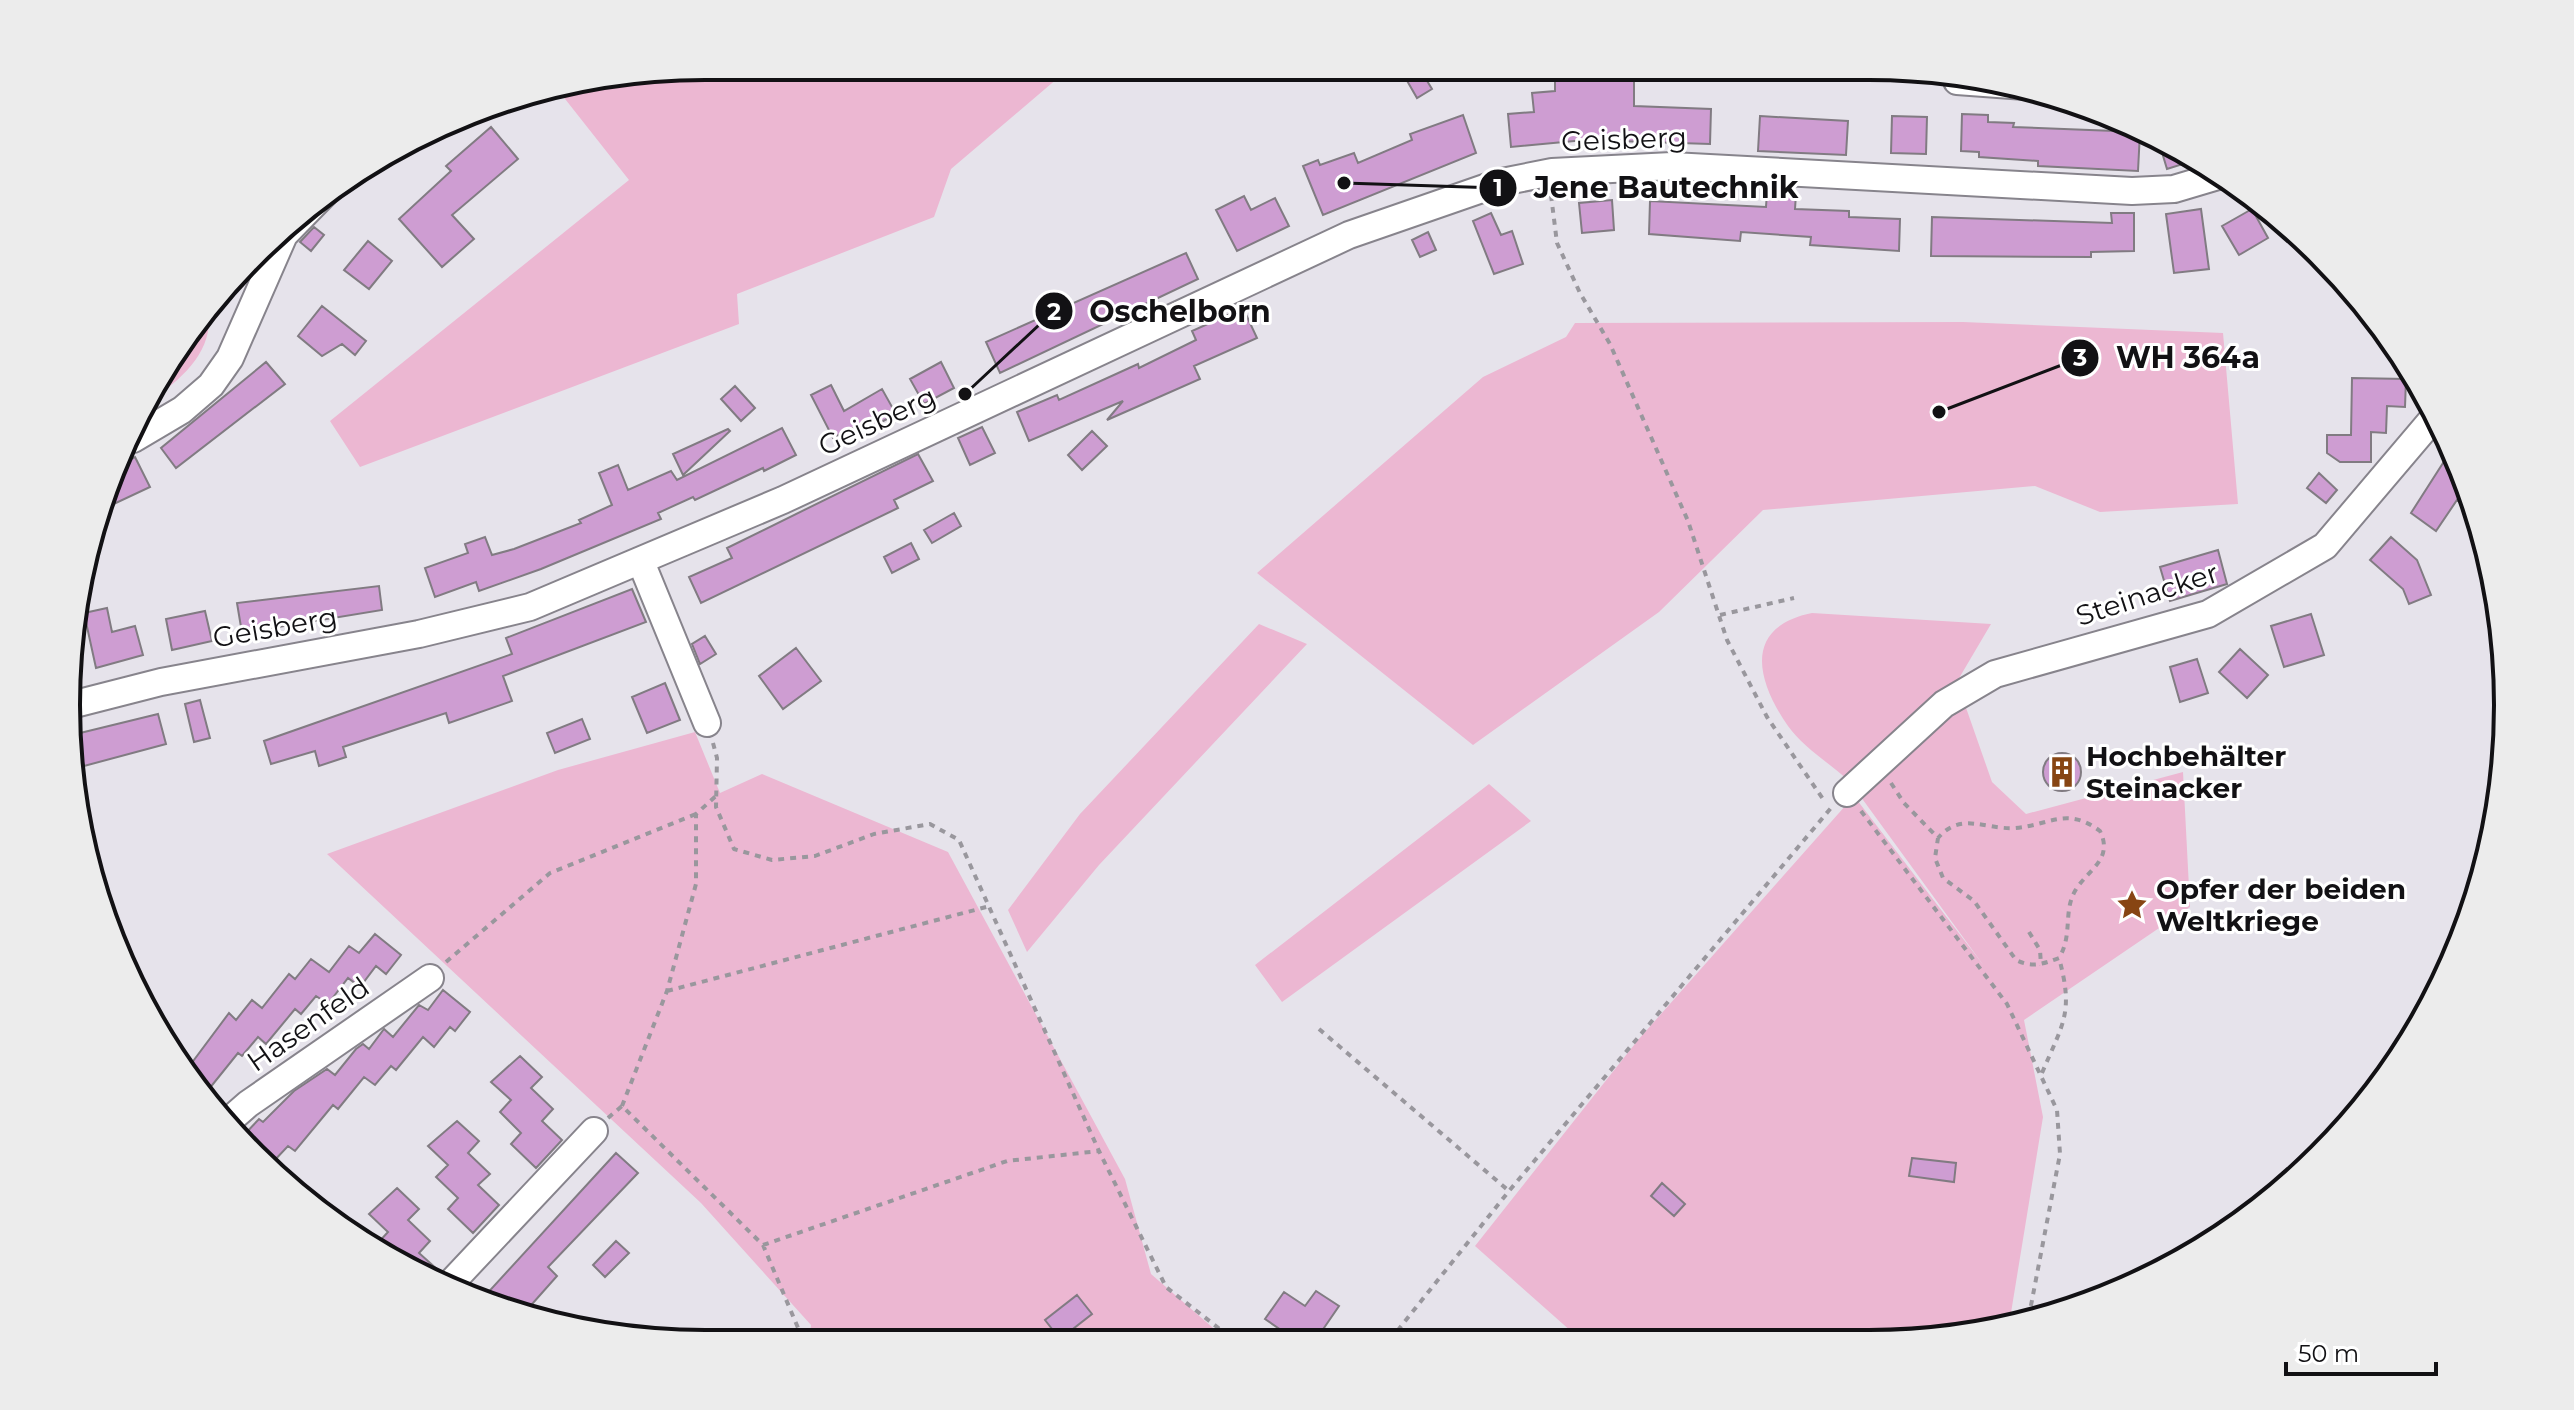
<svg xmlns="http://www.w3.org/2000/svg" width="2574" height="1410" font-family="Montserrat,sans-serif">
  <rect width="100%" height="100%" fill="#e6e3eb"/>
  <!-- green -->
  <path fill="#ecb7d2" d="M705 66H1072L951 169 934 217 737 294 739 324 360 467 330 421 629 180 558 90Z
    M209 313C212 354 182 378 151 401L173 350Z
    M1963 322 2223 333 2238 504 2100 512 2035 486 1763 510 1659 612 1473 745 1257 573 1483 377 1566 337 1575 323Z
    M1812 613 1991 624 1955 685 1848 780C1829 763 1802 746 1788 726 1756 680 1743 627 1812 613Z
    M1259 624 1307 644 1099 865 1027 952 1008 910 1080 814Z
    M1964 702 1992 782 2026 814 2183 772 2190 907 2024 1020 2043 1117 2009 1325 1952 1339 1581 1340 1475 1246 1638 1040 1854 796 1984 966 1858 793Z
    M695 732 720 793 762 774 948 852 1125 1179 1151 1274 1228 1341 809 1342 811 1325 701 1203 327 854 558 770Z
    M1489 784 1531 821 1282 1002 1255 965Z"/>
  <!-- building -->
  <path fill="#ce9dd2" stroke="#817b82" stroke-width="2" d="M1555 67 1634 70V106L1711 109 1710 144 1585 140 1511 147 1508 114 1534 112 1532 93 1555 91Z
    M1421 71 1432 89 1417 98 1406 79Z
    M1962 114 1988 115V122L2014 123 2013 127 2140 132 2138 171 2038 166V161L1979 157V152L1961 151Z
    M1463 115 1476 153 1323 215 1303 166 1318 160 1320 165 1354 153 1358 163 1412 140 1410 134Z
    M1760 116 1848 121 1846 155 1758 151Z
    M1892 116 1927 117 1926 154 1891 153Z
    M491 127 518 159 452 215 474 239 442 267 399 219 451 171 446 166Z
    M2158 139 2188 151 2199 159 2167 169Z
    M1767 192 1796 194 1795 209 1849 211V217L1900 219 1899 251 1810 245 1811 237 1741 232 1740 241 1649 234 1650 201 1766 207Z
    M1244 196 1251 210 1275 198 1289 226 1237 251 1216 210Z
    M1612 200 1614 230 1582 233 1579 203Z
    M2201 209 2209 269 2174 273 2166 214Z
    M2252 209 2268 238 2239 255 2222 226Z
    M1491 213 1501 235 1512 231 1523 264 1494 274 1473 221Z
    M2111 213H2134V251L2091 252V257L1931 256 1932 217 2112 223Z
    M314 227 324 235 311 251 300 242Z
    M1428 232 1436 250 1420 257 1412 240Z
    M368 241 392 261 369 289 344 270Z
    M1186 253 1198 279 1000 373 986 342Z
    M322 306 366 341 355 355 342 344 322 356 298 336Z
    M1243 308 1257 338 1194 366 1200 379 1107 420 1123 401 1029 441 1017 412 1057 395 1059 400 1138 364 1139 368 1196 340 1192 331Z
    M266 362 285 384 176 468 161 448Z
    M941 362 954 388 924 404 910 379Z
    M2352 378 2406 379 2405 407 2387 406 2386 433 2371 432V462H2340L2327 453V435H2351Z
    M831 385 844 411 882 389 896 414 867 430 863 423 833 438 811 395Z
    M735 386 755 408 741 421 721 399Z
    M982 427 995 453 970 465 958 438Z
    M782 428 796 455 764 471 763 468 695 500 693 497 658 513 661 519 541 569 479 591 476 582 435 597 425 568 468 553 465 544 485 537 492 555 514 549 581 523 579 520 612 505 599 473 618 465 628 490 671 471 677 480Z
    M728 429 730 431 683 475 673 454Z
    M1092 431 1107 446 1082 470 1068 455Z
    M2452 449 2477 514 2457 500 2436 531 2411 513Z
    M918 454 933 481 894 500 898 508 701 603 689 577 732 558 727 548Z
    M135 457 150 487 101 510 123 463Z
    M2319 473 2337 490 2326 503 2307 488Z
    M954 513 961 526 932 543 924 530Z
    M2391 537 2417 560 2431 595 2409 604 2403 589 2370 560Z
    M911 543 919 559 892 573 884 557Z
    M2218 550 2227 584 2170 601 2160 567Z
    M379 586 382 610 242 633 237 603Z
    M632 589 646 622 503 676 512 701 449 723 446 713 343 747 346 757 319 766 315 751 271 764 264 741 512 654 506 638Z
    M107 608 112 632 135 626 143 655 96 668 84 613Z
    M205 611 212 641 172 650 166 619Z
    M2311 614 2324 655 2284 667 2271 626Z
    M705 636 716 654 700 664 692 644Z
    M796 648 821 681 783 709 759 676Z
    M2240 649 2268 675 2247 698 2219 672Z
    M2197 659 2208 693 2180 702 2170 667Z
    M665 683 680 720 647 733 632 697Z
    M200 700 210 738 194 742 185 704Z
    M158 714 166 744 84 766 76 734Z
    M582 719 590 739 555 753 547 733Z
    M2043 772a19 19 0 1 1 38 0a19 19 0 1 1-38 0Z
    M375 934 401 955 386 974 376 966 360 987 348 978 328 1004 316 996 301 1014 295 1009 266 1044 258 1037 242 1056 238 1053 205 1094 188 1068 229 1013 236 1020 252 1000 262 1008 289 974 295 979 311 959 329 972 349 946 359 953Z
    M443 990 470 1012 455 1031 450 1027 434 1047 423 1037 396 1070 391 1066 375 1085 364 1077 338 1109 333 1105 295 1151 288 1146 271 1164 242 1137 259 1119 263 1122 294 1091 327 1069 335 1075 356 1049 363 1044 369 1049 384 1029 393 1037 419 1005 428 1010Z
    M520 1056 542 1077 531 1088 553 1109 542 1121 562 1140 536 1168 511 1144 521 1133 500 1112 511 1100 491 1082Z
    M457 1121 479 1141 468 1153 490 1174 478 1185 499 1205 473 1233 448 1209 458 1198 436 1177 448 1165 428 1146Z
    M616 1153 638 1173 548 1267 557 1276 533 1303 521 1315 482 1299Z
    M1912 1158 1956 1163 1954 1182 1909 1176Z
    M1662 1183 1685 1204 1674 1216 1651 1196Z
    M397 1188 419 1209 408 1220 430 1241 419 1253 440 1272 435 1279 397 1263 377 1244 388 1232 369 1214Z
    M616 1241 629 1253 605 1277 593 1265Z
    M1316 1291 1339 1306 1315 1341H1297L1265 1319 1284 1292 1305 1306Z
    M1077 1295 1092 1314 1060 1339 1045 1320Z"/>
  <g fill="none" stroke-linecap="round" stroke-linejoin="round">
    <defs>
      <path id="minor" d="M1957 81 2025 86
        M133 439 182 410 211 385 230 358 284 235 325 193
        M641 562 707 723
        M71 705 161 682 419 634 530 607 783 500 1349 235 1502 182 1552 172 1672 166 2132 191 2174 189 2221 175
        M1847 793 1944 704 1995 674 2208 614 2325 546 2437 414
        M224 1125 248 1104 430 978
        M449 1285 594 1131"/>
    </defs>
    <!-- minor casing -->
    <use href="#minor" stroke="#87848c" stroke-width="30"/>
    <!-- path -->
    <path stroke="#99979d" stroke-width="4" stroke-dasharray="6 6" stroke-linecap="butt" d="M1551 195 1557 243 1580 293 1610 344 1688 521 1727 640 1767 717 1825 802
      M1720 615 1794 598
      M713 743 717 758 716 807 734 849 772 860 815 856 874 834 930 824 959 840 1099 1151 1166 1287 1235 1341
      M1891 783 1904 803 1938 838 1935 858 1943 878 1974 901 2016 960C2032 968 2043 964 2059 958 2073 935 2063 912 2075 891 2087 870 2114 860 2100 831 2066 806 2051 825 2015 828 1985 830 1961 811 1938 838
      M1861 811 2007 1004 2057 1110 2060 1154 2028 1321
      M2029 932 2040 950 2041 965
      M446 962 550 873 696 814
      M667 991 990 906
      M1319 1029 1509 1191
      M2042 1073C2063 1023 2074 1013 2059 958
      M622 1106 667 991 696 884V814L716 796
      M608 1118 622 1106 763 1245 804 1342
      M763 1245 1007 1161 1099 1151
      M1390 1340 1509 1191 1831 808"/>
    <!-- minor -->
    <use href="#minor" stroke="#fff" stroke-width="26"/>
  </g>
  <!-- icons -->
  <defs>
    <symbol id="building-bare" viewBox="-9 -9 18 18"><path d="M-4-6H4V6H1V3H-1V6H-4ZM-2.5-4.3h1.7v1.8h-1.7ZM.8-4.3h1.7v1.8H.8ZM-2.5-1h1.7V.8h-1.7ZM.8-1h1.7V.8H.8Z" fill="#874513" stroke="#fff" stroke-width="2.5" paint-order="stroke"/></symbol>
    <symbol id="sight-bare" viewBox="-9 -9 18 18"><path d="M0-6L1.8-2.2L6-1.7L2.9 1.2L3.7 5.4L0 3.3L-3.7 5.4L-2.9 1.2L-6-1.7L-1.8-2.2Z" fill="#874513" stroke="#fff" stroke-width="2.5" paint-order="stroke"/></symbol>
  </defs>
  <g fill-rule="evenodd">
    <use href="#building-bare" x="2040" y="750" width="44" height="44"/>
    <use href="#sight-bare" x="2110" y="883" width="44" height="44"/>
  </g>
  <g text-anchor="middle" stroke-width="6" stroke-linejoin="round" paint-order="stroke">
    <!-- street labels -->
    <g font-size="28" fill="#121114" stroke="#fff">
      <text transform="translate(1624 139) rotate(-2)" y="10">Geisberg</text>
      <text transform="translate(877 421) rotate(-25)" y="10">Geisberg</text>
      <text transform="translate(2147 594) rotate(-18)" y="10">Steinacker</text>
      <text transform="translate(275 627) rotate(-10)" y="10">Geisberg</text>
      <text transform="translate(308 1024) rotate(-35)" y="10">Hasenfeld</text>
    </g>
    <!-- poi labels -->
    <g font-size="28" font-weight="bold" fill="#121114" stroke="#fff" text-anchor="start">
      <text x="2086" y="766">Hochbehälter<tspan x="2086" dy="32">Steinacker</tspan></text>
      <text x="2156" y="899">Opfer der beiden<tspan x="2156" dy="32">Weltkriege</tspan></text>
    </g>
  </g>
  <!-- crop -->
  <path d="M0 0H2574V1410H0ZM705 80H1869A625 625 0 0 1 2494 705V705A625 625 0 0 1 1869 1330H705A625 625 0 0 1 80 705V705A625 625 0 0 1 705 80Z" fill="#ececec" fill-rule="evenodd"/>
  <path fill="none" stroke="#121114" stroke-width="4" d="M705 80H1869A625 625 0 0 1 2494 705V705A625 625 0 0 1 1869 1330H705A625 625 0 0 1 80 705V705A625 625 0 0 1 705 80Z"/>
  <!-- callouts -->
  <path fill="none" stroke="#121114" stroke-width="3" d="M1344 183L1498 188M965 394L1054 311M1939 412L2080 358"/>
  <g fill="#121114" stroke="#fff" stroke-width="3">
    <circle cx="1344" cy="183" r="8"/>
    <circle cx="965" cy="394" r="8"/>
    <circle cx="1939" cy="412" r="8"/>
    <circle cx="1498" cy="188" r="20"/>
    <circle cx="1054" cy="311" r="20"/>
    <circle cx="2080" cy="358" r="20"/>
  </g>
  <g font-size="24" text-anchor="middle" font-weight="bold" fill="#fff">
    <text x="1498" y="196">1</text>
    <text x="1054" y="320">2</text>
    <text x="2080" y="366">3</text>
  </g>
  <g font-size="30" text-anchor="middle" font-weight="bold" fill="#121114" stroke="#fff" stroke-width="6" stroke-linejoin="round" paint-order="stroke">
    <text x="1666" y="198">Jene Bautechnik</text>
    <text x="1180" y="322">Oschelborn</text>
    <text x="2188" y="368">WH 364a</text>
  </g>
  <!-- scale -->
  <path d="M2286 1362v12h150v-12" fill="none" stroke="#121114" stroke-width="4"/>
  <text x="2298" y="1362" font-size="24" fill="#121114" stroke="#ffffff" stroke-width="6" paint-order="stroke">50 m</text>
</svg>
